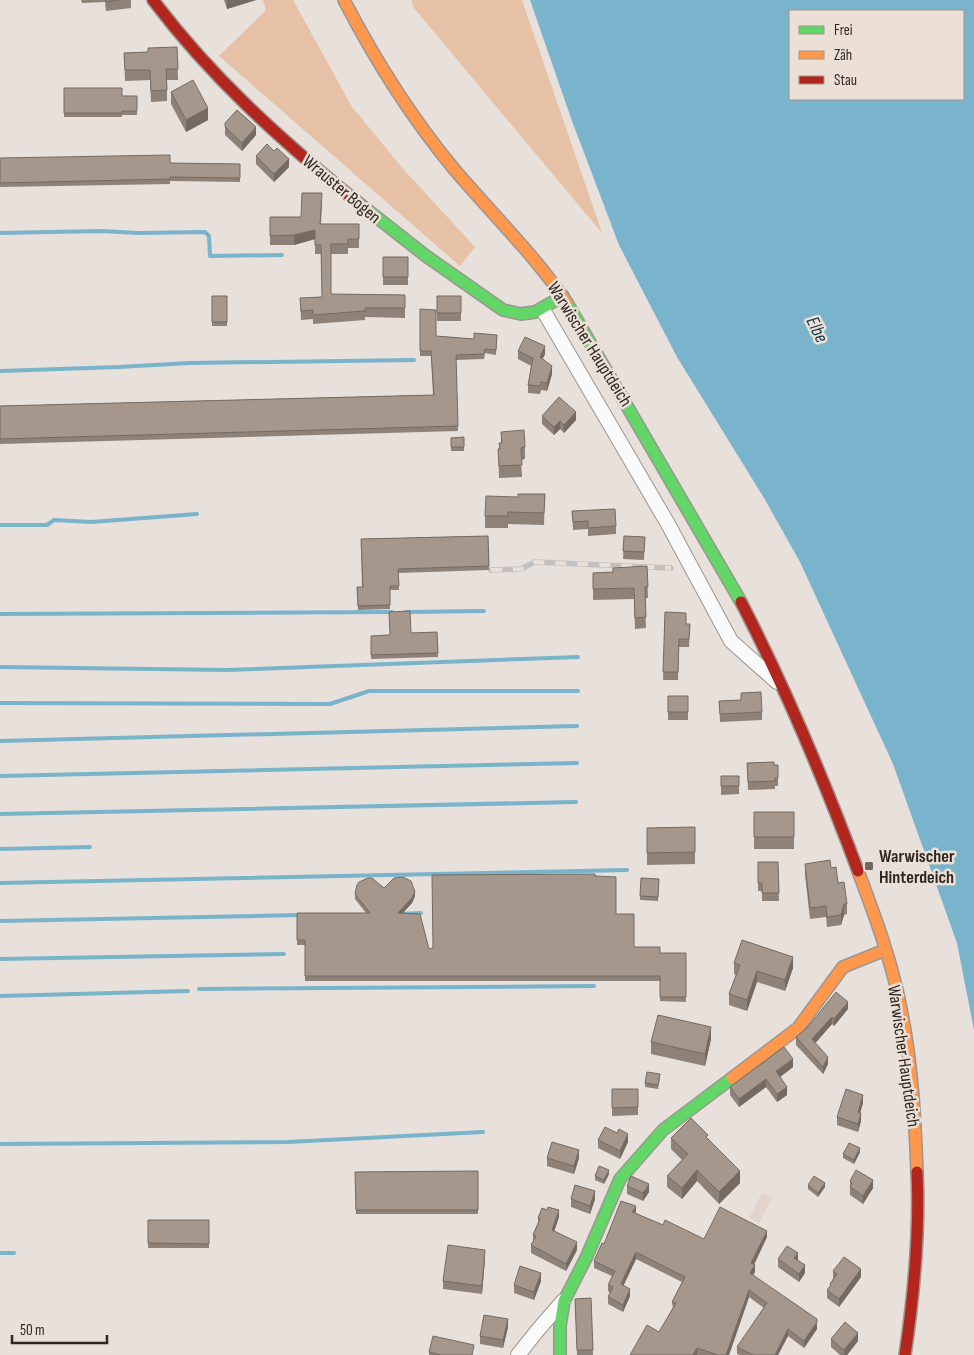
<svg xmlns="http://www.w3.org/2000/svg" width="974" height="1355" font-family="'Sofia Sans Condensed',sans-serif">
  <rect width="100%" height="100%" fill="#e7e0db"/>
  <!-- built -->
  <path fill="#e2d4cb" d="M762 1193 772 1198 759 1223 749 1218Z"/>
  <!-- green -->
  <path fill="#e6c1a6" d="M263 0H293L352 107 405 171 475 247 460 266 219 56 266 10Z
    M411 0H522L602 233 414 8Z"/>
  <!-- water -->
  <path fill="#7ab3cc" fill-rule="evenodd" d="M530 0H974V1030L957 943 893 764 800 562 764 498 677 357 619 245 572 121ZM790 11H963V99H790Z"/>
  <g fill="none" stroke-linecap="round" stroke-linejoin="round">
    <!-- stream -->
    <path stroke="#7ab3cc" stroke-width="4" d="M0 233 101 231 138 233 205 232 209 236 210 256 282 255
      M0 371 119 367 189 363 414 360
      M0 525H47L54 520 91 522 197 514
      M406 612 484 611
      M0 614 392 612
      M0 667 227 670 578 657
      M0 703 330 704 369 691H578
      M0 741 577 726
      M0 776 577 763
      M0 814 576 802
      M0 849 90 847
      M0 883 627 870
      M399 914 421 913
      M0 921 302 915
      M0 959 284 954
      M199 989 594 986
      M0 996 188 991
      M0 1144 288 1142 483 1132
      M0 1253H14"/>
    <defs>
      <path id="street" d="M543 310 668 524 731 641 777 682
        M518 1355 537 1331 563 1301"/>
      <path id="fast" d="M356 201 426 256 503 310 521 314 535 312 563 296
        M567 303 741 602
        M560 1355V1326L564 1301 586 1258 620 1179 663 1130 732 1078"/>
      <path id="slow" d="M344 0C375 60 411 117 454 169 492 214 534 254 567 303
        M858 871C875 916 892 962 901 1009 912 1062 915 1118 917 1172
        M732 1078 798 1028 843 967 885 950"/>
      <path id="jam" d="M153 0C211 77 281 140 356 201
        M741 602C786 689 824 780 858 871
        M905 1355C914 1294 920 1233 917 1172"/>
    </defs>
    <!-- street casing -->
    <use href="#street" stroke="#9b9692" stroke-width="16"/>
    <!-- fast casing -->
    <use href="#fast" stroke="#9b9692" stroke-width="14"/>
    <!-- slow casing -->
    <use href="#slow" stroke="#9b9692" stroke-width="14"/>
    <!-- jam casing -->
    <use href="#jam" stroke="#9b9692" stroke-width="14"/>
    <!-- street -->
    <use href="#street" stroke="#fbfafa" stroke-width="14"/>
    <!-- fast -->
    <use href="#fast" stroke="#63d668" stroke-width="11"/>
    <!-- slow -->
    <use href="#slow" stroke="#ff974d" stroke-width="11"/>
    <!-- jam -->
    <use href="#jam" stroke="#b3261e" stroke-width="11"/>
    <defs>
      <path id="rail" d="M491 570 521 569 535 562 671 568"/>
    </defs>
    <!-- rail casing -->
    <use href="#rail" stroke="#c2c1c0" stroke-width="5.5"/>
    <!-- rail -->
    <use href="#rail" stroke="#ecdfd6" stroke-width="4" stroke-dasharray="11" stroke-linecap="butt"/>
  </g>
  <!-- wall -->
  <path fill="#8e8278" d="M81 0H131V8L106 11 105 2 82 3Z
    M224 0H256L227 9Z
    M177 47 178 80H167V101L151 102 150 80 125 81 124 53 148 52Z
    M64 88 122 96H137V115H122V117H64Z
    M171 92 208 120 186 132 171 104Z
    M225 123 256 135 242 151 225 135Z
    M256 156 289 167 274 182 256 164Z
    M0 158 170 163 240 164V182L170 181V184L0 187Z
    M322 202 321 224H359V248H348V254H331V294L405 295V318L365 317V320L313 324V319L301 320 300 298 322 297 321 254H315V239L294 245H270V217H301Z
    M383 257H408V285H383Z
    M212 296H227V326H212Z
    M437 296H461V321H437Z
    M420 309 436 336 474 339 497 335 496 355 485 353 484 359 456 360 458 431 0 444V406L433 395 431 356H420Z
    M518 351 545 354 542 359 552 374 547 391 541 390 540 394 528 393V385L531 366 518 359Z
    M542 416 576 420 564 433 560 429 554 435 542 424Z
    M501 432 525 447V459L521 460 522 477 499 478 498 449H499V443H501Z
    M464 437V451H451V438Z
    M545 494 544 525 508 524V528H485V516L518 497Z
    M572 511 616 526V534L588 536V529L573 530Z
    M488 536 489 570 398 573 399 590H390V609L358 610 357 587H362L361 539Z
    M624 536 645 537 644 560 623 559Z
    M647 566 648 598H645L646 628 635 629 634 599 593 600V573L613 572Z
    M665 612 686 624H690L689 647H679L678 680H663Z
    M437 632 438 657 371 659V636L389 635 411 633Z
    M668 696H688V720H668Z
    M719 701 762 712V720L720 722Z
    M747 763 778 765V786H775V789L748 790Z
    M721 776 739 786V794L721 795Z
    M754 812H794V849H754Z
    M695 827V864L647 865V828Z
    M758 862H778L779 901H762V891H758Z
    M805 864 831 868 847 904V914L844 915 841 925 827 927 826 917 810 919 805 875Z
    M595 876 634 947 660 953H686V1002L660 1001V981H305V945H297V913H366L355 899V894L384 888 415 896 412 903 402 914 429 949 433 948Z
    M641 878 659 879 658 901 640 900Z
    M734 963 793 968 785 991 757 982 747 1011 729 1005V994L736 975 734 974Z
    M848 1009 834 1026 832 1024 815 1043 828 1064 823 1074 796 1045V1037L807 1028Z
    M711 1039 705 1066 651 1054V1042Z
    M793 1067 780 1077 787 1095 777 1102 766 1087 739 1107 730 1095V1087Z
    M660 1078 658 1089 645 1087V1083Z
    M612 1089H638V1115L612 1116Z
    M863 1103 860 1113 861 1121 858 1132 837 1125V1117Z
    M671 1138H708L740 1183 719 1204 697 1181 682 1199 667 1187V1176L682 1160 671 1149Z
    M598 1140 628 1142 620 1159 598 1148Z
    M860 1152 854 1164 843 1158V1154Z
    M547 1158H579L574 1174 547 1166Z
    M478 1171V1214H356L355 1172Z
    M609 1174 604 1184 595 1180V1176Z
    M850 1181 873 1188 863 1204 850 1195Z
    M808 1185 825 1187 818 1197 808 1189Z
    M627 1186 649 1192 643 1201 627 1194Z
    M571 1199H595L590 1214 571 1207Z
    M636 1213 663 1225 704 1239 767 1237 754 1265 755 1272 753 1275 817 1329 804 1348 788 1336 778 1355H740L737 1354V1347L764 1308 749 1297 729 1355H630L659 1332 673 1309 672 1302 682 1282 636 1259 623 1286 630 1296 623 1312 608 1304V1297L610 1293 608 1291V1285L612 1276 594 1268V1261L604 1244Z
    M559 1217 554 1231 577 1250 566 1271 531 1253V1245L533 1242V1235L538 1223V1218Z
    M148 1220H209V1248H148Z
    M485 1258 482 1294 443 1289V1281Z
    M778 1259 805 1273 799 1282 778 1267Z
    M833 1271 861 1277 839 1307 827 1298V1290L830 1287V1284L833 1279Z
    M541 1281 534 1300 514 1293V1285Z
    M591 1298 593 1355H577L575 1299Z
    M508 1327 503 1348 480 1344V1336Z
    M831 1339 858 1341 847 1355H840L831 1347Z
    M429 1352 474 1355H429Z"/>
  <!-- shaded-wall -->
  <path fill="#746a62" d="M227 0H256L227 9Z
    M208 108V120L186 132V120Z
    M256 127V135L242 151V143Z
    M289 159V167L274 182V174Z
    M315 230V239L294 245V235Z
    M545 346V354L540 365V357Z
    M552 366V374L547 391V383Z
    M576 412V420L564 433V425Z
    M560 421V429L554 435V427Z
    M415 892V896L412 903 398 918V913Z
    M844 904V915L841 925V915Z
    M793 957V968L785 991V980Z
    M757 971V982L747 1011V1000Z
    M848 1002V1009L834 1026V1019Z
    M832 1017V1024L812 1047V1039Z
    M711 1027V1039L705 1066V1054Z
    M828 1057V1064L823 1074V1067Z
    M793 1059V1067L776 1080V1071Z
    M766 1079V1087L739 1107V1099Z
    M787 1087V1095L777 1102V1094Z
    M863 1095V1103L858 1120V1112Z
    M861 1113V1121L858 1132V1124Z
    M628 1134V1142L620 1159V1151Z
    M860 1148V1152L854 1164V1160Z
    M579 1150V1158L574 1174V1166Z
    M609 1170V1174L604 1184V1180Z
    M697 1170V1181L682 1199V1188Z
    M740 1171V1183L719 1204V1192Z
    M873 1180V1188L863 1204V1196Z
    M825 1183V1187L818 1197V1193Z
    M649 1184V1192L643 1201V1193Z
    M595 1191V1199L590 1214V1206Z
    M636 1206V1213L632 1212Z
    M559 1210V1217L552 1238V1230Z
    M767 1231V1237L751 1270V1263Z
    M577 1242V1250L566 1271V1264Z
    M485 1250V1258L482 1294V1286Z
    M636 1252V1259L621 1291V1284Z
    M798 1253V1261L794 1258Z
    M755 1265V1272L750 1280V1273Z
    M805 1265V1273L799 1282V1274Z
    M861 1269V1277L839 1307V1299Z
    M541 1273V1281L534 1300V1292Z
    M630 1289V1296L623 1312V1305Z
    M749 1290V1297L729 1355H726Z
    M508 1319V1327L503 1348V1340Z
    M817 1322V1329L804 1348V1341Z
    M788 1329V1336L778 1355H775Z
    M858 1333V1341L847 1355H844V1350Z
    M697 1348V1355H693Z"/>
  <!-- building -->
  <path fill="#a5978c" stroke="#746a62" d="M106 0H119L106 2Z
    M177 47 178 69H166L167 90 151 91 150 70H125L124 53 148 52V48Z
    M193 80 208 108 186 120 171 92Z
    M64 88H122V96H137V111H122V113H64Z
    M237 110 256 127 242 143 225 127V123Z
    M267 144 274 151 277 148 289 159 274 174 256 156Z
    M170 155V163L240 164V178L170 177V179L0 183V158Z
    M302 193H322L320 224H359V239H348V244H331V294L405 295V308H365V311L313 315V310L301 311 300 298 322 297 321 245H315V230L294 235 270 236V217H301Z
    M383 257H408V277H383Z
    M212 296H227V322H212Z
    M437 296H461V313H437Z
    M420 309 436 310V336L474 339V333L497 335 496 350 485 349 484 354 456 355 458 426 0 439V406L434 395 431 351H420Z
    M525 337 545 346 540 357 552 366 547 383 541 382 540 386 528 385 533 358 518 351Z
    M559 397 576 412 564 425 560 421 554 427 542 416Z
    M524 430 525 447 521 448 522 465 499 466 498 449H500L499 443H502L501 432Z
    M464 437V447H451V438Z
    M518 494H545L544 513 508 512V516H485L486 496 518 497Z
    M615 509 616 526 588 528V521L573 522 572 511Z
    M488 536 489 566 398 569 399 586H390V605L358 606 357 587H363L361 539Z
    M624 536 645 537 644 552 623 551Z
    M647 566 648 587H645L646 617 635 618 634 588 593 589V573L613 572V568Z
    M410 611 411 633 437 632 438 653 371 655V636L389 635 390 634 389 612Z
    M665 612 686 613V624H690L689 639H679L678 672H663Z
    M761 692 762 712 720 714 719 701 741 700V693Z
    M668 696H688V712H668Z
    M774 762V765H778V778H775V781L748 782 747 763Z
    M721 776H739V786H721Z
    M754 812H794V837H754Z
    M695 827V852L647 853V828Z
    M830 860 831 868 836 867 838 883 844 882 847 904H844L841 915 827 917 826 906 810 908 805 864Z
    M758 862H778L779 893H762V883H758Z
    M595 874V876L616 877V914H634V947H660V953H686V997H660V976H305V940H297V913H370L355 894 357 885 359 882 368 878H372L384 888 394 878 403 877 411 881 415 892 412 898 398 913 420 914 429 949 433 948 432 875Z
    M641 878 659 879 658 897 640 896Z
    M742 940 793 957 785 980 757 971 747 1000 729 994 740 965 734 963Z
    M836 992 848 1002 834 1019 832 1017 812 1039 828 1057 823 1067 796 1037 807 1028Z
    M658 1015 711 1027 705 1054 651 1042Z
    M784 1047 793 1059 776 1071 787 1087 777 1094 766 1079 739 1099 730 1087Z
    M647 1072 660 1074 658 1085 645 1083Z
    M612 1089H638V1107L612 1108Z
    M846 1089 863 1095 858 1112 861 1113 858 1124 837 1117Z
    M691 1118 708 1135 706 1137 740 1171 719 1192 697 1170 682 1188 667 1176 688 1154 671 1138Z
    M605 1127 617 1133 619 1129 628 1134 620 1151 598 1140Z
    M552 1142 579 1150 574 1166 547 1158Z
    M849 1143 860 1148 854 1160 843 1154Z
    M599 1166 609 1170 604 1180 595 1176Z
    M856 1170 873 1180 863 1196 850 1187 852 1183 850 1181Z
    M478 1171V1210H356L355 1172Z
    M631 1176 649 1184 643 1193 627 1186Z
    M814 1176 825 1183 818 1193 808 1185Z
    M575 1185 595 1191 590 1206 571 1199Z
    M621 1201 636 1206 632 1212 663 1225 665 1220 704 1239 720 1207 767 1231 751 1263 755 1265 750 1273 817 1319V1322L804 1341 788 1329 775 1355H753L737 1347 767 1303 749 1290 726 1355H718L697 1348 693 1355H630L647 1325 659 1332 676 1303 672 1302 685 1277 636 1252 621 1284 630 1289 623 1305 608 1297 613 1287 608 1285 615 1271 594 1261 602 1243 604 1244Z
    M548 1207 559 1210 552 1230 577 1242 566 1264 531 1245 536 1236 533 1235 540 1219 538 1218 542 1208 547 1210Z
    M148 1220H209V1244L148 1243Z
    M448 1245 485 1250 482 1286 443 1281Z
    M787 1246 798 1253 794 1258 805 1265 799 1274 778 1259Z
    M844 1257 861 1269 839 1299 827 1290 831 1285 830 1284 837 1274 833 1271Z
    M520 1266 541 1273 534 1292 514 1285Z
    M591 1298 593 1350H577L575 1299Z
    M484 1315 508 1319 503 1340 480 1336Z
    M845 1322 858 1333 844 1350 831 1339Z
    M433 1336 474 1345 472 1355H441L429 1352Z"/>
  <!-- markers -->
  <rect fill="#6e6864" stroke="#ecdfd6" stroke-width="2" x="864" y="861" width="10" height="10" rx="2.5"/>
  <g text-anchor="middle" stroke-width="5" stroke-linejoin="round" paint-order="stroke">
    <!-- street labels -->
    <g font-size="18" fill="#2d2824" stroke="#ecdfd6">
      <text transform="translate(342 189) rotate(40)" y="6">Wrauster Bogen</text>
      <text transform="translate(590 344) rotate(58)" y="6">Warwischer Hauptdeich</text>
      <text transform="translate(904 1056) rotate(82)" y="6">Warwischer Hauptdeich</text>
    </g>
    <!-- poi labels -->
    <g font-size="18" font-weight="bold" fill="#2d2824" stroke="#ecdfd6" text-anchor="start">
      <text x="879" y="862">Warwischer<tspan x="879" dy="21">Hinterdeich</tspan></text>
    </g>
    <!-- water labels -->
    <g font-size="19" font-style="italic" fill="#133949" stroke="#ecdfd6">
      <text transform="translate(818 329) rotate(64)" y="7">Elbe</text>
    </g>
  </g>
  <!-- legend -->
  <rect x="789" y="10" width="175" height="90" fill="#ecdfd6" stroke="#a0968f"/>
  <rect x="799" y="26" width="25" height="8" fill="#63d668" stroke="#a0968f"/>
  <text x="834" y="35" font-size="15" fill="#2d2824">Frei</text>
  <rect x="799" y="51" width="25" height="8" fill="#ff974d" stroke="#a0968f"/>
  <text x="834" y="60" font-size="15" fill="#2d2824">Zäh</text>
  <rect x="799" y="76" width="25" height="8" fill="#b3261e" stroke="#a0968f"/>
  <text x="834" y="85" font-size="15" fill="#2d2824">Stau</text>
  <!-- scale -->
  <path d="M12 1335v8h95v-8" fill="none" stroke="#2d2824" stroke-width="2.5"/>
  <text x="20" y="1335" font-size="15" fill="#2d2824" stroke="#ecdfd6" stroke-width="4" paint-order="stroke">50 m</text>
</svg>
